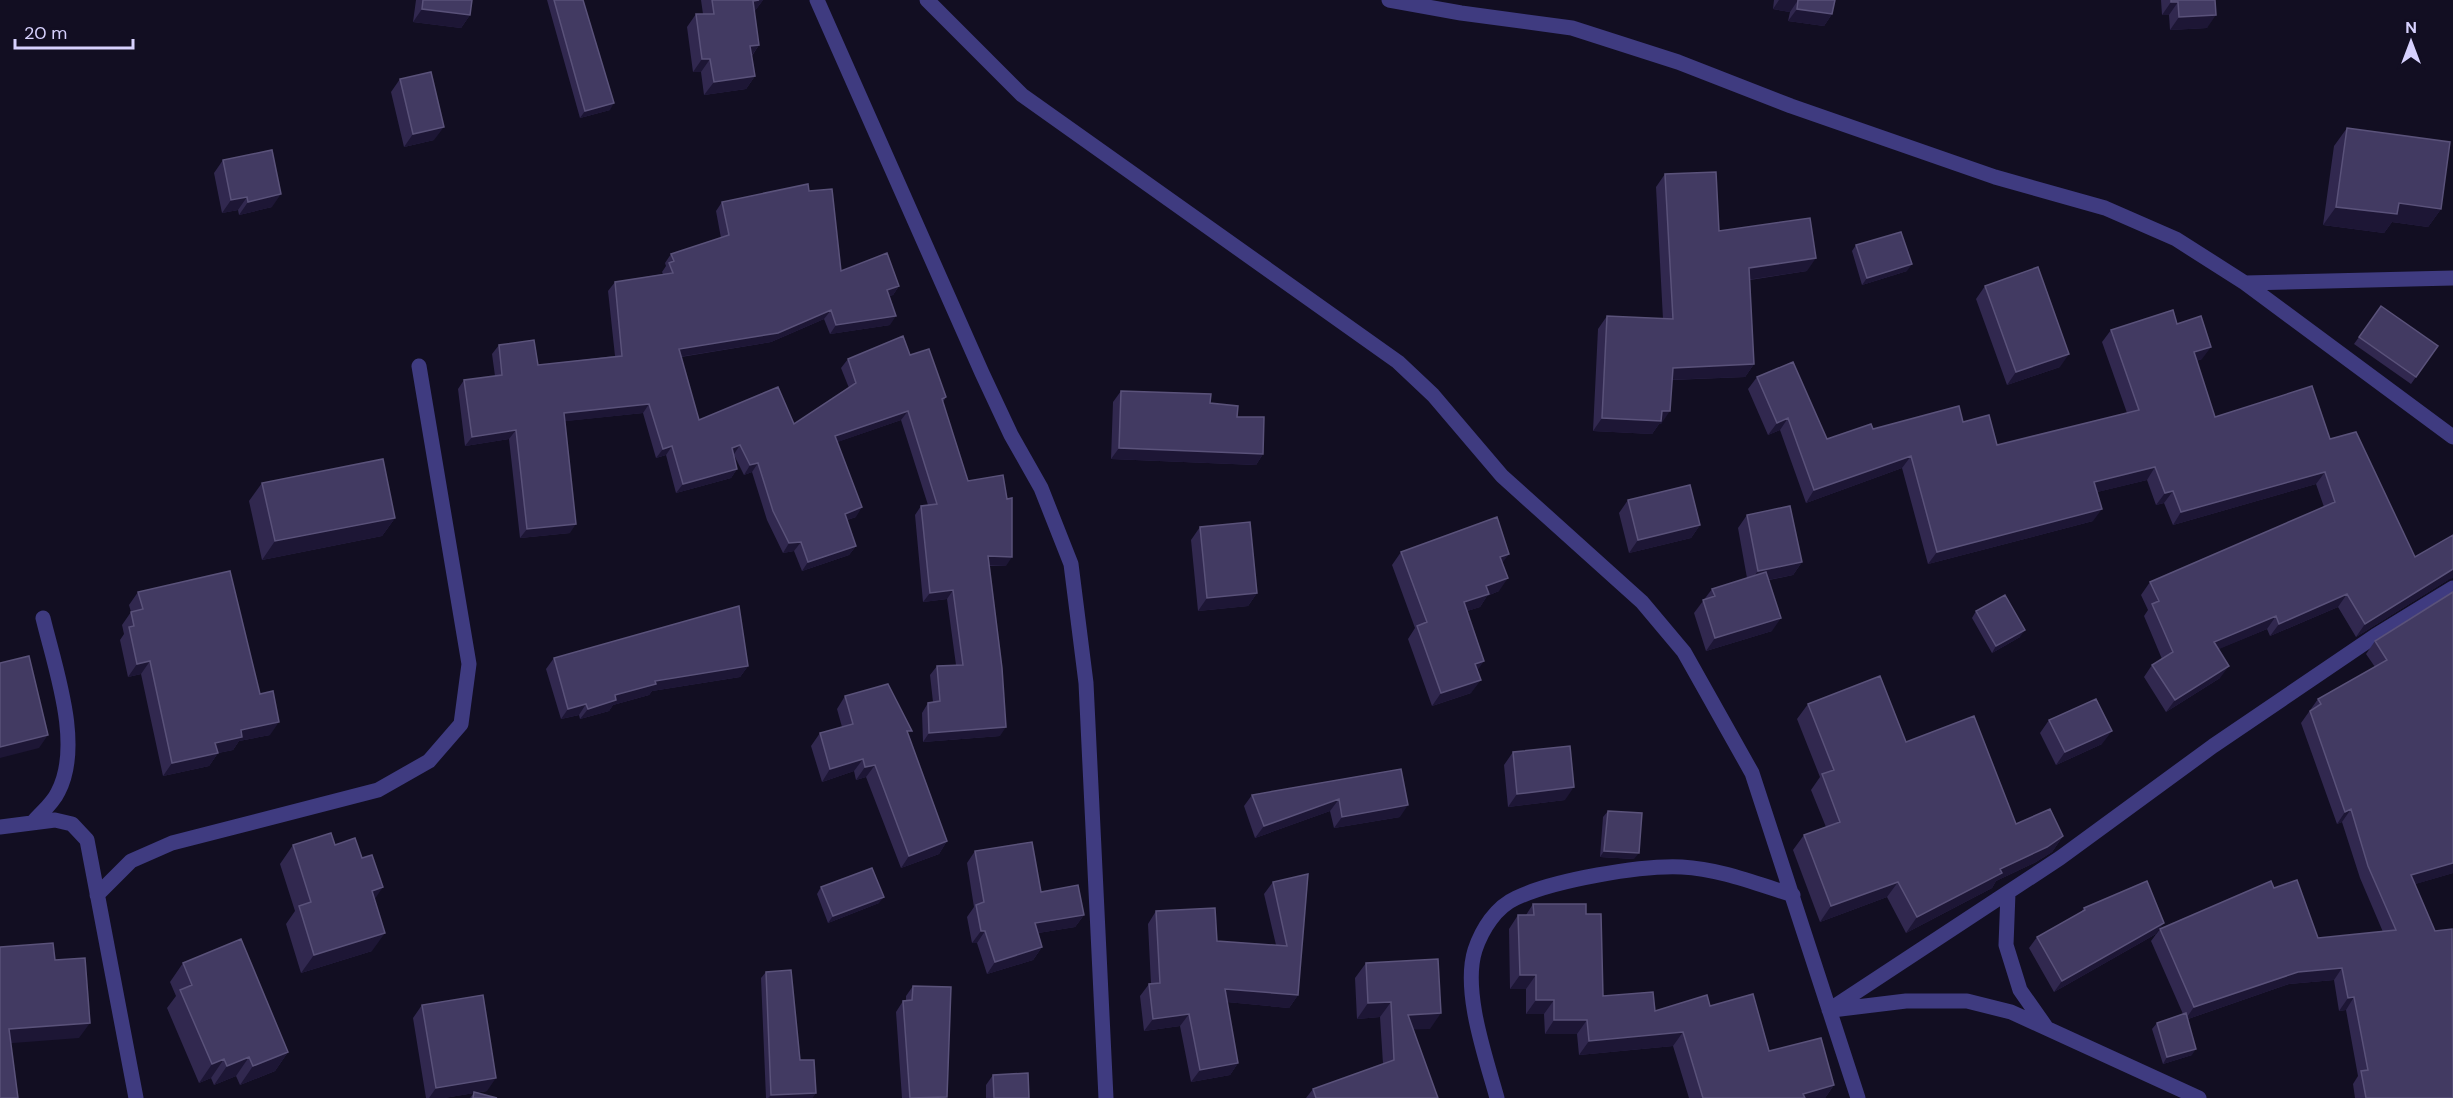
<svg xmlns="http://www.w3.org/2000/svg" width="2453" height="1098" font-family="'DM Sans',sans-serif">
  <rect width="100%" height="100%" fill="#120e22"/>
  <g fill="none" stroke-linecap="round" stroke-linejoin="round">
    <!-- minor -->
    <path stroke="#3f3b80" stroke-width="15" d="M817 0 982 373 1011 435 1041 488 1071 564 1086 683 1106 1098
      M927 0 1022 95 1398 362 1433 395 1502 476 1642 602 1684 652 1752 773 1858 1098
      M1389 0 1461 13 1572 28 1678 62 1791 106 1995 177 2105 208 2176 239 2245 283 2453 437
      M2245 283 2453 278
      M34 821C42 812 53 803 58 792 83 745 55 668 43 618
      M0 827 55 820 72 824 87 840 136 1098
      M2008 893 2006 945 2020 990 2046 1027
      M97 895 131 861 172 843 378 790 429 761 461 724 469 664 419 366
      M1829 1010 2060 858 2213 746 2375 636 2453 588
      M1832 1010 1906 1001H1967L2011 1012 2199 1098
      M1497 1098C1486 1058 1462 991 1475 950 1482 929 1496 907 1516 898 1554 880 1641 865 1682 867 1720 869 1757 884 1793 895"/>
  </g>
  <!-- wall -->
  <path fill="#31284f" d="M416 0H472L470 15 461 28 413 22Z
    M547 0H583L610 110 580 118Z
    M701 0H763L754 12 759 45 752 56 755 76 746 89 704 95 701 72H693L687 27 696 14H703Z
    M1774 0H1835L1832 14 1824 26 1788 21 1790 12 1773 9Z
    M2161 0H2215L2207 28 2170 30 2169 15H2162Z
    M400 79 434 140 404 147 391 92Z
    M2347 128 2441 209 2428 227 2392 222 2384 233 2323 225 2334 146Z
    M223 160 272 207 239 215 238 210 222 213 214 173Z
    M1665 174 1719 231 1807 271 1750 280 1754 364 1745 377 1672 380 1661 424H1659L1652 434 1593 431 1598 329 1607 316 1663 319 1656 187Z
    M809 191 841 271 899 286 893 295 889 296 890 325 830 334 824 319 771 342 681 357 699 420 794 424 849 388 841 368 848 359 910 355 946 397 943 402 968 481 1006 566H989L1000 736 923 742 922 713 928 703 933 702 930 675 937 666 956 665 947 599 923 602 915 515 921 506 928 505 901 420 837 442 856 517 847 520 856 546 849 555 802 571 794 551 783 553 767 520 752 472 744 475 734 455 737 469 731 478 676 493 666 455 656 458 643 413 565 421 570 533 520 538 509 439 465 446 458 389 464 380 495 376 492 354 499 345 538 365 615 356 608 291 615 282 663 274 662 272 666 266 665 263 671 254 721 238 716 211 722 202Z
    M1856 245 1907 271 1862 285 1852 251Z
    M1985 286 2060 367 2007 385 1976 299Z
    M2381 306 2438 346 2411 384 2354 344Z
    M2177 324 2202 359 2196 361 2215 417 2330 439 2415 557 2448 580 2356 637 2338 607 2270 636 2267 629 2218 649 2220 678 2166 712 2144 677 2152 665 2162 659 2144 616 2148 610 2141 595 2150 582 2324 507 2316 484 2173 525 2164 503 2156 505 2147 480 2097 492 2093 521 1928 564 1902 468 1806 503 1780 430 1768 435 1748 389 1757 377 1827 439 1873 429 1963 422 1997 445 2127 413 2102 342 2111 330Z
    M1121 391 1237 417 1263 454 1256 465 1111 459 1113 402Z
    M262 483 395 518 382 536 262 560 249 501Z
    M1628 500 1700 525 1691 538 1629 553 1619 513Z
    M1747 515 1802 562 1793 575 1769 580 1772 631 1706 651 1694 613 1712 589 1747 578 1738 528Z
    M1200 527 1257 593 1248 606 1198 611 1191 540Z
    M1401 552 1503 563 1499 591 1487 596 1480 607 1467 611 1477 671 1471 693 1432 706 1408 639 1415 628 1392 565Z
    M138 592 270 735 239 741 233 750 218 753 209 766 163 776 141 674 128 677 120 640 124 634 122 625 131 612 129 605Z
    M2453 592V873L2415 884 2453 1098H2355L2353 1084 2358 1076 2346 1010 2339 1011 2334 980 2289 984 2188 1019 2192 1055 2163 1064 2152 1029 2157 1023 2183 1014 2151 941 2160 929 2274 888 2318 938 2383 932 2360 878 2342 822 2337 824 2301 723 2318 699 2375 667 2366 654 2375 641Z
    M1976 611 2020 637 1992 653 1972 618Z
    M554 658 748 666 740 677 652 691 649 695 613 705 609 711 580 719 579 715 561 719 546 669Z
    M845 696 908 736 947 841 939 854 901 868 866 777 856 780 854 771 822 782 811 746 820 733 842 727 837 709Z
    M1808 704 1906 742 2016 824 2063 836 2052 852 2036 862 1996 881 1992 888 1906 933 1887 897 1820 922 1793 850 1804 835 1826 827 1811 790 1820 777 1797 719Z
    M2049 720 2102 744 2056 765 2040 733Z
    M1513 752 1565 800 1508 807 1504 765Z
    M1401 769 1400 817 1334 828 1330 811 1255 838 1244 806 1252 795Z
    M1608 811 1634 859 1600 857 1603 817Z
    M293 845H335L372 951 301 973 286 924 295 911 280 864Z
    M975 851 1041 892 1084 915 1075 927 1038 933 1042 947 1033 960 987 974 977 943H972L967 917 974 907 967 863Z
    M1273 882 1298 995 1289 1008 1227 1002 1238 1063 1230 1075 1191 1082 1180 1026 1144 1031 1140 996 1149 984H1151L1148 924 1156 911 1217 941 1276 945 1264 894Z
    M821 887 879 903 828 923 817 894Z
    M1533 904 1586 914 1603 996 1655 1011 1710 1006 1769 1051 1834 1085 1825 1098H1689L1673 1046 1579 1055 1577 1034H1545L1544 1014H1526V989H1510L1509 929 1518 915H1526Z
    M2084 908 2156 934 2054 992 2029 948 2037 937 2081 912Z
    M183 963 288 1052 275 1071 240 1085 236 1076 214 1085 211 1078 199 1083 167 1008 176 996 170 982Z
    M1366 963 1430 1029H1413L1438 1098H1306L1313 1089 1383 1064 1380 1017 1357 1019 1355 978Z
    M766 972 800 1060 816 1093 812 1098H766L761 978Z
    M913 986 946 1098H902L896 1012 903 1001H906V996Z
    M422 1005 487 1091 476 1093 497 1098H470L474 1093 444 1098H426L413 1018Z
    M993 1075 1029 1098H986V1085Z"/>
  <!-- shaded-wall -->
  <path fill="#1d1635" d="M763 0 754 12 753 1Z
    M1779 0H1798L1790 12 1773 9Z
    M2171 2H2178L2169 15H2162Z
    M422 9 470 15 461 28 413 22Z
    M1797 9 1832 14 1824 26 1788 21Z
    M2216 15 2207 28 2170 30 2179 17Z
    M759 45 750 58V46Z
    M702 59H710L701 72H693Z
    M755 76 746 89 704 95 714 82Z
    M614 103 610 110 580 118 585 111Z
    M444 127 434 140 404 147 413 134Z
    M281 194 272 207 239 215 248 202Z
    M247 197 238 210 222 213 231 200Z
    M2399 203 2441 209 2428 227 2392 222 2384 233 2323 225 2336 207Z
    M1816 258 1807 271 1740 281 1749 268Z
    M1912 264 1907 271 1862 285 1867 278Z
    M899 286 893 295 881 299 887 290Z
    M831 310 824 319 771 342 672 358 679 349Z
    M896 316 890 325 830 334 836 325Z
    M2211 347 2202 359 2185 365 2194 352Z
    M2069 354 2060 367 2007 385 2016 372Z
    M1754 364 1745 377 1664 380 1673 368Z
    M649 404 643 413 558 422 564 413Z
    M908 411 901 420 829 445 835 436Z
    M1662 411H1670L1661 424H1659L1652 434 1593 431 1602 418Z
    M1788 418 1780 430 1768 435 1777 423Z
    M516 430 509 439 465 446 472 437Z
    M740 445 734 454 732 448Z
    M672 446 666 455 656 458 663 449Z
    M1119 448 1263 454 1256 465 1111 459Z
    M1911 456 1902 468 1806 503 1814 490Z
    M758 463 752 472 744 475 750 465Z
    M2155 467 2147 480 2085 495 2094 482Z
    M737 469 731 478 676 493 683 484Z
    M2325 472 2316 484 2173 525 2181 512Z
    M2173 491 2164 503 2156 505 2165 493Z
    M862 507 856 517 838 523 845 514Z
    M2102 509 2093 521 1928 564 1937 552Z
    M395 518 382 536 262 560 275 541Z
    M576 524 570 533 520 538 527 529Z
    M1700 525 1691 538 1629 553 1638 540Z
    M801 542 794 551 783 553 789 543Z
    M856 546 849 555 802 571 808 562Z
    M1509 554 1500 566V557Z
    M988 556 1012 557 1006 566 981 565Z
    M1802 562 1793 575 1748 584 1758 571Z
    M2453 569V578L2448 580 2356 637 2365 624Z
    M1508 578 1499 591 1487 596 1480 607 1455 615 1464 602 1486 586Z
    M953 590 947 599 923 602 930 593Z
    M1257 593 1248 606 1198 611 1207 598Z
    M2347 594 2338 607 2270 636 2279 624Z
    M2276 616 2267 629 2205 655 2214 642Z
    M1781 618 1772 631 1706 651 1715 638Z
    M2025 630 2020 637 1992 653 1996 646Z
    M150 661 141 674 128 677 137 664Z
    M1484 661 1475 674V664Z
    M748 666 740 677 652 691 649 695 613 705 609 711 580 719 588 709 615 695 655 681Z
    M2229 666 2220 678 2166 712 2175 700Z
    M1481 680 1471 693 1432 706 1441 693Z
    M586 704 579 715 561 719 568 709Z
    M279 722 270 735 239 741 233 750 218 753 209 766 163 776 172 763 241 730Z
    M1006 727 1000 736 923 742 929 733Z
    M2112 731 2102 744 2056 765 2065 752Z
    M48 735 39 748 0 758V747Z
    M863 759 854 771 822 782 830 769Z
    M875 765 866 777 856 780 865 767Z
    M1574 787 1565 800 1508 807 1517 794Z
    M1339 799 1330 811 1255 838 1264 826Z
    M1408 805 1400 817 1334 828 1342 817Z
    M2351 809 2342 822 2337 824 2345 812Z
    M2063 836 2052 852 2036 862 1996 881 1992 888 1906 933 1917 917 2000 869Z
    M947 841 939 854 901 868 909 856Z
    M1604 851 1639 853 1634 859 1600 857Z
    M2453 863V873L2402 888 2411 875Z
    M1898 882 1887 897 1820 922 1831 906Z
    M383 887 370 906 372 891Z
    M884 897 879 903 828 923 833 916Z
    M1084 915 1075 927 1026 935 1035 923Z
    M2164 923 2156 934 2054 992 2062 981Z
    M981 931H985L977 943H972Z
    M385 933 372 951 301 973 314 955Z
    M1042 947 1033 960 987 974 995 962Z
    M2342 968 2334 980 2289 984 2185 1020 2194 1007 2298 972Z
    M1520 975H1536L1526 989H1510Z
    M1225 989 1298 995 1289 1008 1216 1001Z
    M2354 997 2346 1010 2339 1011 2348 998Z
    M1536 1000H1554L1544 1014H1526Z
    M1391 1002 1380 1017 1357 1019 1368 1003Z
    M1441 1013 1430 1029 1397 1030 1408 1015Z
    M1189 1014 1180 1026 1144 1031 1153 1019Z
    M1554 1020H1587L1577 1034H1545Z
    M90 1023 79 1038 0 1044 9 1029Z
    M1683 1032 1673 1046 1579 1055 1589 1041Z
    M2196 1049 2192 1055 2163 1064 2167 1057Z
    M288 1052 275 1071 240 1085 253 1066Z
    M249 1057 236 1076 214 1085 227 1066Z
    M224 1059 211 1078 199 1083 212 1064Z
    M1238 1063 1230 1075 1191 1082 1200 1070Z
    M496 1078 487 1091 444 1098H429L436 1088Z
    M1834 1085 1825 1098H1801L1803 1094Z
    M816 1093 812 1098H768L771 1095Z"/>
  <!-- building -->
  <path fill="#423a62" stroke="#5a527a" stroke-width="1.5" d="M423 0H472L470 15 422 9Z
    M554 0H583L614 103 585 111Z
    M712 0H759L753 1 759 45 750 46 755 76 714 82 710 59H702L696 14H714Z
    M1798 0H1835L1832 14 1797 9Z
    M2171 0H2215L2216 15 2179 17 2178 2H2171Z
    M431 72 444 127 413 134 400 79Z
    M2347 128 2450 142 2441 209 2399 203 2397 214 2336 207Z
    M272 150 281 194 248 202 247 197 231 200 223 160Z
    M1716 172 1719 231 1810 218 1816 258 1749 268 1754 364 1673 368 1670 411H1662L1661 421 1602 418 1607 316 1673 319 1665 174Z
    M808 184 809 191 832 189 841 271 887 253 899 286 887 290 896 316 836 325 831 310 778 333 679 349 699 420 778 387 794 424 856 383 848 359 903 336 910 355 929 349 946 397 942 399 968 481 1003 475 1007 499 1012 498V557L988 556 1002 668 1006 727 929 733 928 703 940 701 937 666 963 665 953 590 930 593 921 506 937 504 908 411 835 436 862 507 845 514 856 546 808 562 801 542 789 543 773 511 758 463 750 465 740 445 732 448 737 469 683 484 672 446 663 449 649 404 564 413 576 524 527 529 516 430 472 437 464 380 502 375 499 345 534 340 538 365 622 356 615 282 673 273 669 263 674 261 671 254 729 235 722 202Z
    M1901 232 1912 264 1867 278 1856 245Z
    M2038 267 2069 354 2016 372 1985 286Z
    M2381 306 2438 346 2416 377 2359 337Z
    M2173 310 2177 324 2201 316 2211 347 2194 352 2215 417 2312 386 2330 439 2356 432 2415 557 2453 535V569L2365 624 2347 594 2279 624 2276 616 2214 642 2229 666 2175 700 2152 665 2173 652 2152 604 2159 601 2150 582 2335 502 2325 472 2181 512 2173 491 2165 493 2155 467 2094 482 2102 509 1937 552 1911 456 1814 490 1788 418 1777 423 1757 377 1793 362 1827 439 1871 424 1873 429 1959 406 1963 422 1989 415 1997 445 2139 410 2111 330Z
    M1121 391 1211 394 1210 403 1238 406 1237 417H1264L1263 454 1119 448Z
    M383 459 395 518 275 541 262 483Z
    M1690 485 1700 525 1638 540 1628 500Z
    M1790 506 1802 562 1758 571 1747 515Z
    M1497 517 1509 554 1500 557 1508 578 1486 586 1489 594 1464 602 1484 661 1475 664 1481 680 1441 693 1417 626 1427 622 1401 552Z
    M1250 522 1257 593 1207 598 1200 527Z
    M230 571 260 694 273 691 279 722 241 730 242 737 215 743 218 753 172 763 150 661 137 664 129 627 134 626 131 612 143 609 138 592Z
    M1766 572 1781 618 1715 638 1703 600 1715 596 1712 589Z
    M2453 592V863L2411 875 2435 931 2452 929 2453 1098H2366L2361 1071 2368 1070 2354 997 2348 998 2342 968 2298 972 2194 1007 2160 929 2271 881 2274 888 2297 880 2318 938 2396 930 2368 866 2351 809 2345 812 2310 711 2321 704 2318 699 2387 660 2375 641Z
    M2005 595 2025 630 1996 646 1976 611Z
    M739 606 748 666 655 681 656 684 615 695 616 700 588 709 586 704 568 709 554 658Z
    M29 656 48 735 0 747V663Z
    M1880 676 1906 742 1974 716 2016 824 2050 809 2063 836 2047 847 2000 869 2002 873 1917 917 1898 882 1831 906 1804 835 1840 822 1822 774 1834 770 1808 704Z
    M888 684 912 731H907L947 841 909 856 875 765 865 767 863 759 830 769 820 733 853 724 845 696Z
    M2096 699 2112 731 2065 752 2049 720Z
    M1570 746 1574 787 1517 794 1513 752Z
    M1401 769 1408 805 1342 817 1339 799 1264 826 1252 795Z
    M1608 811 1642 813 1639 853 1604 851Z
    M331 833 335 845 355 838 362 858 372 855 383 887 372 891 385 933 314 955 299 906 311 902 293 845Z
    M1032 842 1041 892 1078 885 1084 915 1035 923 1042 947 995 962 985 931H981L976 905 984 902 975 851Z
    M872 868 884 897 833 916 821 887Z
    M1308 874 1298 995 1225 989 1238 1063 1200 1070 1189 1014 1153 1019 1149 984 1160 983 1156 911 1215 908 1217 941 1287 946 1273 882Z
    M2147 881 2164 923 2062 981 2037 937 2085 910 2084 908Z
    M1533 904H1586V914H1601L1603 996 1653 992 1655 1011 1707 995 1710 1006 1753 994 1769 1051 1821 1038 1834 1085 1803 1094 1805 1098H1703L1683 1032 1589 1041 1587 1020H1554V1000H1536V975H1520L1518 915H1534Z
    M241 939 288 1052 253 1066 249 1057 227 1066 224 1059 212 1064 180 990 192 985 183 963Z
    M53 943 55 960 85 958 90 1023 9 1029 18 1098H0V947Z
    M1438 959 1441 1013 1408 1015 1438 1098H1316L1313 1089 1394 1060 1391 1002 1368 1003 1366 963Z
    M791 970 800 1060H814L816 1093 771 1095 766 972Z
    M913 986 951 987 947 1097 910 1098 903 1001 912 1000Z
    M483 995 496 1078 436 1088 422 1005Z
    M2186 1013 2196 1049 2167 1057 2157 1023Z
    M1028 1073 1029 1098H994L993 1075Z
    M474 1092 497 1098H473Z"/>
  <!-- north arrow -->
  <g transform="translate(2411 42)" stroke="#120e22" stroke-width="4.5" paint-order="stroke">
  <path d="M0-4.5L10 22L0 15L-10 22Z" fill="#d7d1fe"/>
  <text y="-9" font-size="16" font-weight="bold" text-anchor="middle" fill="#d7d1fe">N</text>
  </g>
  <!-- scale -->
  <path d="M15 39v9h118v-9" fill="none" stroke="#d7d1fe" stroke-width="3"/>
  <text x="24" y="39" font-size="18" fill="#d7d1fe" stroke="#120e22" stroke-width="4.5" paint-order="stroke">20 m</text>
</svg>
